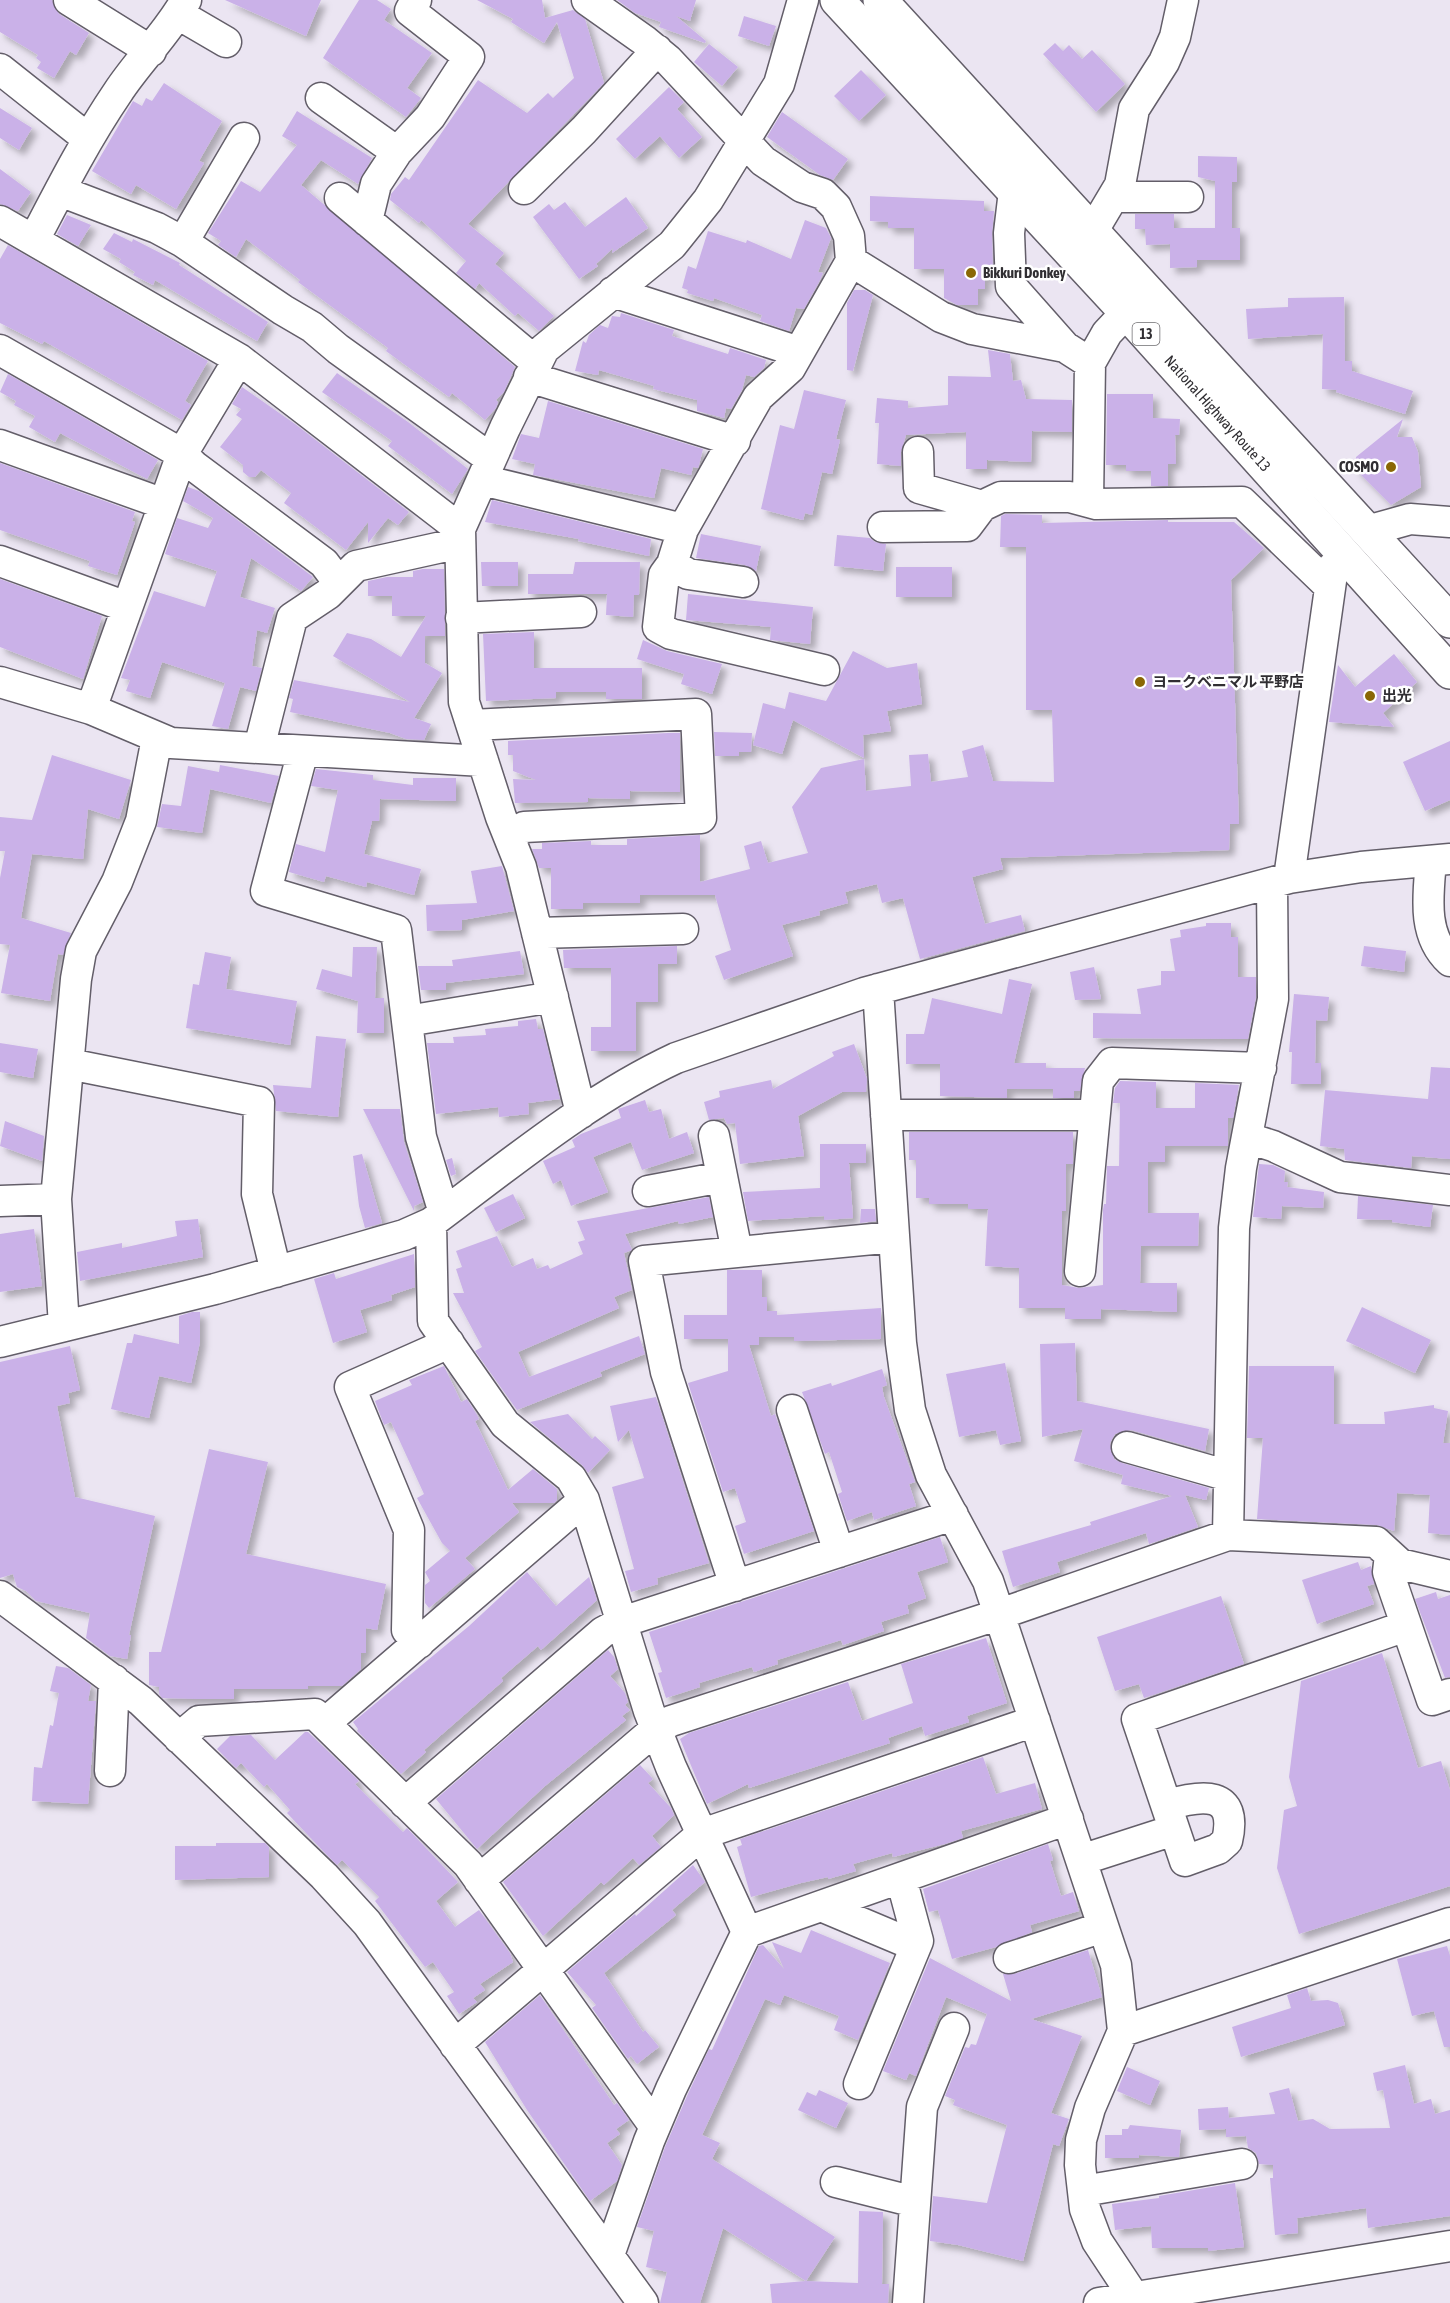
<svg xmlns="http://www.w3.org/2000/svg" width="1450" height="2303" font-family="'Asap Condensed','Noto Sans JP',sans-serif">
  <defs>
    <filter id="shadow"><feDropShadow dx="5.5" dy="5.5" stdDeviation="3" flood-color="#0004"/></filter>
  </defs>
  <rect width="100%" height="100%" fill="#ebe5f2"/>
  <!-- building -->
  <path fill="#cab1e8" filter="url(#shadow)" d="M0 0H52L59 14 89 33 76 55 70 51 54 78 37 68 41 62 36 58 38 55 0 32Z
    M225 0H321L306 36Z
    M359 0H377L391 9 384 20 432 53 407 88 421 98 406 117 323 58Z
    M477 0H542L545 18 573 10 585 19 604 83 468 224 504 253 495 264 554 316 539 331 518 313 515 316 479 283 475 289 456 273 466 261 421 220 419 223 390 200 391 194 405 177 409 180 478 80 527 113 548 93 553 98 574 78 557 22 544 43 511 22 513 19Z
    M617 0H696L690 21 676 16 706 41 705 43 659 27 661 22 635 13Z
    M744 16 776 26 769 46 738 36Z
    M1055 43 1063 51 1069 45 1082 59 1092 50 1125 84 1096 112 1043 54Z
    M709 44 738 67 722 86 694 62Z
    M861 70 886 95 859 121 834 96Z
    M164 83 222 121 199 161 204 163 176 209 136 185 131 194 92 171 133 101 142 106 146 98 152 101Z
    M669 87 684 102 677 109 702 137 679 158 660 136 635 159 616 139Z
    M0 108 32 128 19 150 0 138Z
    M297 111 372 158 358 184 321 160 301 185 515 367 504 392 496 400 498 402 496 408 485 420 452 393 449 397 386 351 388 348 298 282 300 280 246 239 236 257 218 245 221 241 208 233 241 181 260 192 297 145 282 136Z
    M782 112 848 159 833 180 820 175 767 137Z
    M1198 156 1237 157V182H1232V228H1240V260H1197V267L1170 268V244L1146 245 1145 229H1135V214H1174V228H1215V181L1198 177Z
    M0 169 31 192 18 211 0 204Z
    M870 196 984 201V211H994L992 234 993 276H985V289H978V305H957L944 298V269H914V228H888V222L870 221Z
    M626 197 648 228 612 253 613 248 596 264 598 266 579 279 533 217 549 204 554 210 565 202 585 227Z
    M67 215 91 225 78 246 57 234Z
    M805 220 826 228 831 238 818 272 823 273 819 282 804 309 796 308 789 331 760 321 762 315 714 298 713 301 687 293 688 290 682 288 688 266 696 269 708 231 746 243 747 240 791 259Z
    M114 233 132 242 133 239 180 263 179 265 268 322 257 341 155 280 153 285 133 275 135 272 119 262 121 259 103 249Z
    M8 245 208 361 185 401 191 405 182 420 44 341 42 344 0 323V259Z
    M854 290H865L873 295 853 371 847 370V303Z
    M1344 297 1345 361H1352V371L1413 391 1405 414 1336 392 1337 390 1322 389 1323 334 1248 339 1246 309 1288 307V298Z
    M621 313 674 330 672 336 728 354 730 348 766 360 764 368 754 377 746 375 742 390 731 409 726 408 724 418 697 411V400L653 389 654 386 599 370 598 375 575 371 583 341 586 343 589 335 600 325 608 328 612 316 620 317Z
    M988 350 1010 354 1013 381 1021 380 1026 399 1072 400V432L1032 431 1031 462 987 460V469H966V432L906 435 901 452V466L877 464 879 423H875L877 398 908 401V408L948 405V376L991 377Z
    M337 373 408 422 468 469 452 494 388 446 392 441 322 392Z
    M8 374 158 460 147 479 60 433 55 442 29 427 35 416 14 405 16 401 0 392Z
    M242 387 295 424 409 512 398 525 388 518 368 543V522L346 550 284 503 291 493 261 470 255 477H249L243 472V465L220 447 242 419 236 415 241 409 232 404Z
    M804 390 846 400 836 439 840 440 832 474 822 472 812 515 805 513 803 520 761 509 780 425 794 429Z
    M1107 394H1153V418L1180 419 1179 435H1175L1176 464H1168V486H1151V471H1126V465H1106Z
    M548 401 703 449 699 465 698 468 693 467 691 475 661 468 654 498 533 475 535 464 512 459 521 434 539 438Z
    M1403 419 1397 437H1412L1418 452 1421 487 1391 505 1355 469 1356 457Z
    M0 463 135 512 132 521 135 522 117 575 88 566 90 561 0 530Z
    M188 487 199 491 313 577 301 591 251 558 240 597 275 608 267 633 257 630 252 666 262 668 256 691 240 687 228 729 212 726 225 683 162 662 150 698 126 691 130 680 121 678 154 591 205 607 217 571 165 554 177 518 208 528 213 518 183 501Z
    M492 500 651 539 649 556 578 541 579 539 485 522Z
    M1005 514 1042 515V523L1168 520V522H1234L1264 548 1231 580 1239 824H1230L1229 850 1000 858 1003 869 972 877 985 924 1021 915 1025 931 920 959 903 898 882 903 877 884 845 892 848 903 819 911 820 915 782 925 793 956 724 980 715 956 731 950 715 895H640V903H583V909H551V868H539L532 849H542V843L591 841V845H627V839L700 835V882L750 869 744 846 761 841 768 863 808 853 792 807 821 768 864 759 866 791 911 786 909 755 928 754 931 782 968 777 962 751 983 745 993 781 1054 782 1052 710H1026V547H1000L1001 516Z
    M701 534 761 546 756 571 745 565 696 558Z
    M837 535 870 538 875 542 886 544 883 571 834 566Z
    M481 562H518V586H482Z
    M575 562H640L639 595H634L633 617 606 615 607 594H528V574H573Z
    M896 567H952V597H896Z
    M423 569H444L445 622V636H425V663L442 673 414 718 431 724 424 740 406 739 390 733 290 712 293 699 289 698 294 680 410 702 333 656 347 633 371 639 401 657 426 616H392V596H368V581L387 577H413V571Z
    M0 579 102 616 83 679 0 647Z
    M688 594 813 607 810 644 770 640 771 627 686 620Z
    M534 632V668H642V699H606V692H556V698L486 701 483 634Z
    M643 640 667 651 722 664 712 694 681 684 684 674 637 659Z
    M853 651 887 668 917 663 922 704 887 711 891 731 863 735 864 758 793 720 782 754 753 745 763 703 785 709 789 692 826 701Z
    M1394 654 1417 682 1383 713 1394 727 1329 722 1338 665 1355 687Z
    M714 732 752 733 751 752H739V756H715Z
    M668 733H680V792L630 791V799L588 798V802L515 803 513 779 536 780 513 771V755H508V741Z
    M1450 741V800L1425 811 1403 762Z
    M52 755 131 780 119 819 88 809 83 859 32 854 21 918 71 933 63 955 58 954 50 1001 1 993 10 945 0 944V878L5 851H0V817L32 820Z
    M220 765 279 776 271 803 210 789 202 833 157 827 162 804 181 806 188 766 219 772Z
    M316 769 373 775V780L413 785V778H456V801L380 799 379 821H372L364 854 421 869 414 895 367 882 366 887 326 876 324 882 289 872 296 844 325 852 338 790 311 786Z
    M502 866 514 911 462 920V930L427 931 426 905 477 903 471 871Z
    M1206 923H1231V937H1238V977H1256V997L1248 1039 1093 1038V1013L1141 1014 1137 989 1161 985V971H1175L1170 939 1181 937 1180 930 1206 926Z
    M677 946V964H658V1002H636V1051H591V1027H611V968H564L563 950Z
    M1364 946 1406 951 1404 972 1361 966Z
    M353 947H377L375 998H384V1033H357L358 1001 316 989 322 969 352 977Z
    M520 951 524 974 446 983V990H421L418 966H453L452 960Z
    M205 952 231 957 226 989 297 1001 290 1045 186 1028 193 984 199 985Z
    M1094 967 1101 999 1075 1000 1070 972Z
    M1009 979 1032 984 1014 1063H1046V1068H1085L1080 1091H1074V1098H1053V1089H1007V1098L940 1096V1064H906V1034H924L932 998 1002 1014Z
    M1294 994 1329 997 1327 1021 1316 1020 1315 1063H1321V1084H1291L1292 1052H1289Z
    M536 1019 538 1029H543L560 1099 528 1103 529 1114 499 1117 498 1107 436 1114 427 1043H454L453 1037 486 1035 485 1029 518 1026V1021Z
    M316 1036 346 1039 338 1117 276 1111 273 1085 311 1088Z
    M0 1043 38 1049 33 1078 0 1072Z
    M854 1044 867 1079 866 1092H842L798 1116 804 1156 740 1164 735 1123 727 1124 724 1118 709 1120 704 1102 720 1097 719 1091 771 1080 773 1089 834 1056 832 1052Z
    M1431 1067 1450 1068V1159L1412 1156 1411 1168 1345 1160 1344 1149 1320 1146 1325 1090 1428 1099Z
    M1120 1081 1156 1082V1108H1195V1083L1239 1085 1233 1118H1228V1146H1165V1162H1148V1213H1199L1198 1246H1141L1140 1283H1177V1312L1101 1309V1319H1065V1308H1019V1268L985 1266 988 1209H968V1204H929V1198H916V1160H909V1132H1073V1164H1066V1211H1062V1285L1079 1288 1103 1285V1210L1104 1204H1106L1107 1166H1119L1120 1103H1113L1115 1088Z
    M645 1100 649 1112 661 1109 669 1139 687 1132 694 1153 642 1170 631 1142 593 1157 608 1192 571 1206 561 1180 553 1184 543 1161 575 1147 572 1140 581 1134 621 1118 618 1109Z
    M363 1109H400L404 1142 423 1202 414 1206V1211Z
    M5 1121 44 1136 42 1161 0 1146Z
    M820 1144H866V1163H849L853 1218 824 1220V1216L748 1221 743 1192 820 1188Z
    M362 1154 382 1223 365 1228 359 1206 353 1156Z
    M452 1158 456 1174 451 1176 446 1160Z
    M1259 1164 1273 1165 1285 1171 1284 1182H1288L1287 1187 1324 1192 1323 1208 1282 1206 1281 1219 1253 1217Z
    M513 1194 525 1218 496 1232 484 1208Z
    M1358 1196 1433 1205 1430 1227 1392 1222V1220L1357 1219Z
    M709 1197 713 1217 679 1224 678 1221 625 1234 632 1250 624 1253 632 1290 614 1297 619 1308 518 1352 529 1377 639 1336 645 1354 600 1372 602 1376 517 1410 475 1351 482 1347 453 1293H464L456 1269 462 1267 456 1251 497 1236 512 1267 533 1258 537 1269 548 1265 550 1269 583 1254 578 1242 585 1240 577 1221Z
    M861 1209H875L876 1221 860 1223Z
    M198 1219 203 1257 80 1281 77 1252 122 1243V1248L177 1236 175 1221Z
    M34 1229 42 1286 0 1292V1234Z
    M414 1254 415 1287 391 1295 392 1300 360 1310 367 1332 333 1343 314 1279 334 1273 336 1279Z
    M727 1270H762V1297H767V1311H777V1315L881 1308V1339L794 1341V1337H759V1345H749L771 1416 775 1414 814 1531 744 1554 735 1526 746 1522 735 1488 723 1492 688 1383 728 1371V1339H684V1315H727Z
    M1362 1307 1431 1340 1415 1373 1346 1341Z
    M192 1312H200V1342L191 1383 159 1376 149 1418 111 1409 127 1343H132L134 1334 179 1344V1316Z
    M1075 1343 1077 1401 1209 1429 1205 1451 1131 1430 1115 1434 1110 1443 1114 1459 1122 1463 1209 1488 1206 1500 1185 1495 1198 1527 1149 1544 1146 1533 1094 1550 1057 1562 1060 1572 1013 1587 1002 1551 1091 1525 1090 1522 1172 1496 1121 1484 1123 1475 1074 1461 1083 1429 1042 1437 1040 1344Z
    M70 1346 80 1390 68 1393 70 1403 57 1406 75 1497 155 1516 129 1635H131L127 1659 110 1656 86 1638 90 1613 36 1601 26 1591 17 1587 13 1574 0 1578V1362Z
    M1005 1363 1021 1441 1000 1445 996 1430 959 1437 946 1374Z
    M444 1366 461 1402 467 1399 477 1415 479 1419 475 1421 508 1490 533 1469 557 1489V1500L554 1503H512L519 1512 465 1558 475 1569 429 1608 425 1603V1585L430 1581 425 1572 450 1551 442 1543 417 1498 424 1494 391 1422 384 1425 375 1401 412 1385 409 1380Z
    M1249 1366H1334V1424H1385L1384 1412 1434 1405V1408L1448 1411 1443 1443H1450V1535L1428 1533 1430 1495 1397 1493 1394 1531 1377 1525 1257 1519 1263 1438H1247Z
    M882 1369 887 1385 882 1387 884 1397 915 1482 909 1484 916 1506 874 1520 872 1512 847 1521 838 1494 842 1492 829 1452 825 1454 802 1392 831 1383 832 1386Z
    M656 1397 709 1563 657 1578 658 1584 631 1592 625 1571 634 1569 612 1487 644 1478 629 1430 618 1442 610 1406Z
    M568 1414 592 1439 595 1436 610 1450 588 1473 582 1465 530 1422Z
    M209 1449 268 1462 246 1554 386 1584 377 1630 366 1628V1653H361V1669L342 1686H308V1689H234V1699H196L162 1698 159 1694V1687L149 1685V1652H161Z
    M940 1537 948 1562 917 1572 926 1598 907 1605 909 1613 881 1622 884 1631 843 1645 841 1640 777 1660 778 1664 754 1672 752 1667 699 1683 700 1687 666 1698 658 1673 662 1672 649 1632Z
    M1358 1562 1361 1570 1371 1566 1374 1584 1367 1586 1374 1604 1317 1624 1302 1580Z
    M527 1572 556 1606 589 1577 597 1600 541 1650 538 1646 501 1678 503 1681 424 1750 426 1752 401 1774 357 1731 358 1729 353 1722 469 1626Z
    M1436 1592 1438 1599 1450 1595V1677L1445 1678 1415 1599Z
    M1221 1596 1244 1664 1144 1698 1139 1684 1115 1691 1097 1637Z
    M986 1638 1007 1703 967 1716 969 1722 925 1736 922 1726 888 1738 890 1743 749 1788 748 1784 707 1804 680 1739 689 1733 848 1682 862 1721 913 1703 901 1664Z
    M608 1650 614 1657 618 1669 610 1676 625 1693 628 1702 625 1705 630 1710 622 1716 626 1720 545 1786 477 1849 436 1799Z
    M1382 1653 1418 1768 1441 1761 1450 1790V1886L1299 1934 1277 1868 1284 1810 1297 1806 1289 1777 1301 1681Z
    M56 1666 68 1668 91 1685 88 1701H96L88 1804 32 1801 34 1767 42 1768 50 1725 53 1726 59 1693 50 1691Z
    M305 1732H308L359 1781 355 1784 403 1832 407 1828 458 1882 436 1901 455 1927 479 1910 510 1953 513 1962 480 1984 485 1990 473 1998 477 2002 459 2014 447 1996 454 1992 433 1962 425 1967 375 1901 379 1897 342 1860 337 1865 325 1853 287 1813 290 1810 267 1784 264 1787 241 1763 236 1768 217 1749 230 1736 251 1735 275 1760Z
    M983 1757 996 1794 1035 1783 1042 1809 961 1831 963 1838 945 1844 893 1857 892 1853 853 1864 856 1871 828 1879V1877L801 1883 751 1897 737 1847 742 1845 740 1839Z
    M640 1765 653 1779 648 1783 671 1808 674 1815 652 1836 661 1847 639 1865 633 1858 604 1885 601 1882 543 1936 503 1882Z
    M216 1843H265L269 1847V1877L175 1880V1846H216Z
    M1048 1844 1053 1860 1050 1861 1061 1896 1073 1892 1079 1911 1030 1925 1032 1932 996 1947 952 1959 938 1910 929 1912 923 1889Z
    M693 1865 705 1882 672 1910 676 1915 604 1973 643 2032 645 2030 659 2047 637 2064 631 2056 628 2059 592 2008 596 2005 567 1972 635 1914 636 1916Z
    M811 1930 890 1963 858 2040 834 2030 839 2016 784 1995 780 2005 765 1999 702 2135 720 2143 712 2159 835 2237 806 2281 858 2283 859 2211 883 2212 882 2284H889L888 2303H772L770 2284 806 2281 723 2228 700 2303H660L667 2272 646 2267 654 2231 637 2227 665 2147 687 2096 709 2049 712 2050 759 1946 763 1945 784 1969 772 1942 801 1953Z
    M1447 1946 1450 1956V2047H1444L1434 2011 1412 2016 1397 1959Z
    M1088 1950 1102 1997 1031 2019 1082 2036 1051 2113 1069 2119 1059 2146 1053 2144 1023 2261 958 2245 930 2241 933 2196 987 2203 1007 2125 953 2105 955 2100 945 2096 965 2047 969 2048 971 2044 976 2045 987 2014 946 1997 916 2076 909 2073 906 2080 883 2071 930 1958 1011 2001 1003 1974H1014Z
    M1307 1988 1311 2001 1328 2000 1338 2003 1345 2025 1241 2057 1232 2027 1291 2008 1287 1995Z
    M540 1995 614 2105 617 2103 629 2120 616 2129 620 2134 607 2143 622 2165 617 2181 590 2201 527 2110 485 2042Z
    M1405 2065 1414 2104 1431 2099 1435 2114 1450 2110V2216L1368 2228 1366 2208 1297 2218 1298 2233 1275 2235 1270 2178H1273V2165L1259 2164 1256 2153 1248 2148 1246 2136 1226 2137V2129L1199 2130 1198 2109 1228 2107 1229 2118 1275 2114 1269 2093 1289 2088 1298 2121 1313 2119 1330 2129 1390 2128 1383 2090 1377 2091 1373 2073Z
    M1127 2067 1160 2081 1150 2105 1117 2091Z
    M819 2090 848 2103 836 2128 798 2110 807 2092 816 2096Z
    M1130 2125 1181 2130 1179 2157 1139 2155V2158H1105V2135H1122V2129H1128Z
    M1235 2183 1244 2247 1208 2251V2248H1152L1151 2226 1115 2230 1112 2204 1159 2198V2196Z"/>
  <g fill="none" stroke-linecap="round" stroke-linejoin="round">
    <defs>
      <path id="minor" d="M69 0 151 51
        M587 0 645 41 668 60 763 161 802 187 823 194 836 207 849 236 851 261 790 368 758 397 683 529 672 564 664 575 658 627 671 634 824 670
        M178 14 226 42
        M0 69 87 138
        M321 98 397 152
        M524 189 584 130 657 50
        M60 191 157 228 183 242 283 310 312 327 338 349 491 459
        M1014 191 1009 233 1011 286 1065 347
        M1113 197H1188
        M340 198 536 362
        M0 221 239 359 460 529
        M367 221 376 184 397 152 430 117 469 57 410 11 416 0
        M1092 232 1120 185 1134 109 1164 62 1175 37 1183 0
        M34 240C60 190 86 139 118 92 139 60 167 34 186 0
        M183 242 244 138
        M851 261 941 317 972 329 1065 347 1090 363
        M613 292 799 352
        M0 350 182 454 194 466 324 563 339 583
        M529 377 735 441
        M0 445 164 504
        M918 452 919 488 982 506 1001 497H1070L1096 504 1242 502 1329 586
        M482 480 683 529
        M1088 501 1090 363 1107 333 1142 296
        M883 527 967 526 982 506
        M1367 531 1410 519 1450 522
        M0 561 127 607
        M672 564 688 574 743 582
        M461 618 581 612
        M0 682 91 709 171 743 483 761
        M91 709 182 454 239 359
        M472 725 696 714 701 818 524 827 509 837
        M259 748 292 618 328 594 356 566 460 543
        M303 751 266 891 396 930 421 1137 444 1213
        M1431 861C1428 896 1422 935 1450 961
        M1289 878 1333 567
        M537 933 683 929
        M878 989 901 1343 910 1410 931 1475 988 1581 1116 1965 1123 2031 1090 2108 1081 2140 1080 2165 1085 2209 1097 2241 1134 2297
        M407 1021 553 997
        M69 1064 259 1102 257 1194 276 1272
        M581 1113 521 867 501 817 464 702 460 529 505 428 544 349 672 245 708 200 779 84 803 0
        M886 1115H1094
        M714 1136 737 1252
        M1248 1138 1273 1146 1340 1177 1450 1190
        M648 1191 722 1177
        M0 1201 56 1199
        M431 1223 433 1321 505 1424 571 1478 584 1500 649 1711 671 1767 747 1932
        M1080 1271 1098 1081 1112 1063 1261 1068
        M64 1326 56 1199 76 979 81 951 117 882 141 821 157 738
        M0 1342 215 1289 404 1235 431 1223C509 1165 588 1099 676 1058L864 993 1289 878 1361 867 1450 859
        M792 1410 839 1552
        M1127 1447 1229 1476
        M1228 1535 1234 1228 1241 1168 1273 999 1272 883
        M1390 1555 1388 1572 1432 1700 1450 1694
        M735 1586 666 1372 644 1261 894 1237
        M0 1596 141 1701 324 1876 367 1923 643 2303
        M419 1643 407 1630 409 1530 350 1387 449 1343
        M325 1723 584 1500
        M179 1738 199 1721 315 1714 468 1864 655 2127
        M110 1771 114 1680
        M405 1803 603 1632 622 1622 953 1515
        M1167 1805C1201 1795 1239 1789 1227 1841L1218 1849 1185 1861 1137 1719 1406 1626
        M1081 1860 1174 1830
        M479 1880 656 1729 671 1721 1000 1614 1228 1535 1376 1542 1400 1564 1450 1576
        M821 1906 916 1946
        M1009 1958 1103 1927
        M1123 2031 1450 1923
        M455 2045 702 1834 1035 1721
        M859 2084 918 1941 901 1878
        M836 2182 915 2202
        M1083 2191 1242 2164
        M609 2255 649 2141 671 2089 747 1932 1068 1819
        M908 2303 922 2107 954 2028
        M1099 2303 1450 2246"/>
      <g id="highway">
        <path id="s1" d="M837 0 1126 312 1450 672"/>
        <path d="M880 0 1450 621"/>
      </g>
    </defs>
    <!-- minor casing -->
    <use href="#minor" stroke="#635e69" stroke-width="33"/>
    <!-- highway casing -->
    <use href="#highway" stroke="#635e69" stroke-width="36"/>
    <!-- minor -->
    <use href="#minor" stroke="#fff" stroke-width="30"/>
    <!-- highway -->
    <use href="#highway" stroke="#fff" stroke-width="33"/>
  </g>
  <!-- markers -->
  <g fill="#8a6705" stroke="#fff" stroke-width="2">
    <circle cx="971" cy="273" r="6"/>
    <circle cx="1391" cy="467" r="6"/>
    <circle cx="1140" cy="682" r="6"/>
    <circle cx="1370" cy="696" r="6"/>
  </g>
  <g text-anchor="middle" stroke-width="5" stroke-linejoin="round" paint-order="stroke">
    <!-- shield labels -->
    <rect fill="#fff" stroke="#6e6d70" stroke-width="1.5" x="1132.5" y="323" width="27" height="22" rx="4.5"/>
    <g font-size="14" font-weight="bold" fill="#302e32">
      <text x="1146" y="339">13</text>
    </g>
    <!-- poi labels -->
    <g font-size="15" font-weight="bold" fill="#302e32" stroke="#fff" text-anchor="start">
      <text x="983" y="278">Bikkuri Donkey</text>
      <text x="1379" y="472" text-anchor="end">COSMO</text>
      <text x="1152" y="687">ヨークベニマル 平野店</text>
      <text x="1382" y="701">出光</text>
    </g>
    <!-- street labels -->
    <g font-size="15" fill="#302e32" stroke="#fff">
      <text dy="5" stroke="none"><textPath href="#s1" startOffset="562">National Highway Route 13</textPath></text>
    </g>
  </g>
</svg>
